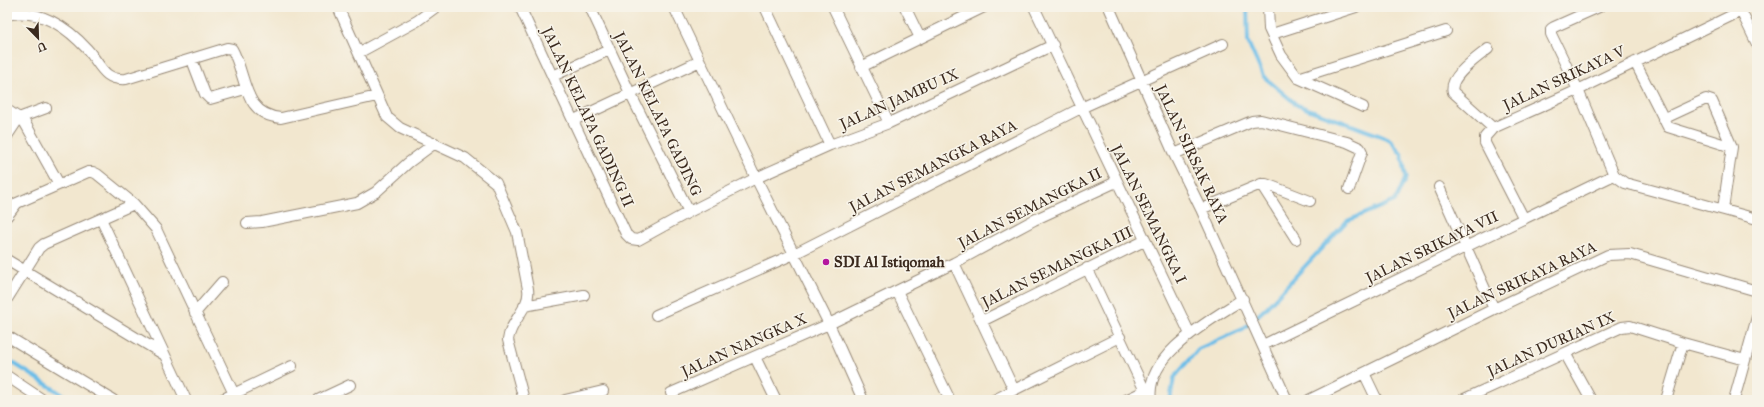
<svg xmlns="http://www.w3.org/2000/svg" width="1764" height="407" font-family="'IM FELL Great Primer',serif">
  <rect width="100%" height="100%" fill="#f7f3e8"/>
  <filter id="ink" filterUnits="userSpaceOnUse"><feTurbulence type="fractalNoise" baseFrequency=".025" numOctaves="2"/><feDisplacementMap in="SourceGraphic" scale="8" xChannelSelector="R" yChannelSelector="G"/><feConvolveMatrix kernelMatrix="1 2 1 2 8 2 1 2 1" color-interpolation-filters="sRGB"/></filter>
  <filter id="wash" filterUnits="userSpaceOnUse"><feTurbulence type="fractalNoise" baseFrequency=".012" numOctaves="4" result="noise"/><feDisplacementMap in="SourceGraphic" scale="16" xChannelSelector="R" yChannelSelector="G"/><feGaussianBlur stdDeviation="0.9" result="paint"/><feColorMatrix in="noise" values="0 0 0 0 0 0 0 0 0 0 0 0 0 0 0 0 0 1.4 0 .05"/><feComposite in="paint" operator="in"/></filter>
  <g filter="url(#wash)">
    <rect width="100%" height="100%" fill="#f2e7cf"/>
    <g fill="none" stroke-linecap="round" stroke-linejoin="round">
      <!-- stream -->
      <path stroke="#6dbee8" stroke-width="4" d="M7 359 71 400
        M1170 400 1174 378 1198 349 1243 329 1266 308 1347 221 1395 201 1406 177 1402 155 1389 139 1297 105 1263 76 1248 42 1247 7"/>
    </g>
  </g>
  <g filter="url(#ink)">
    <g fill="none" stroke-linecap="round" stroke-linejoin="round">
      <defs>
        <path id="minor" d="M338 7 387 117 400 128 465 158 496 183 517 232 528 289C531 307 510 321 508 340L524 400
          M520 7 626 234 631 239 638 240 689 212 756 178 830 145 889 123 1053 45
          M590 7 630 93 689 212
          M674 7 756 178 829 324 863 400
          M765 7 830 145
          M833 7 889 123
          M905 7 920 38
          M1034 7 1190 334
          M1109 7 1174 154 1201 209 1287 400
          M1268 7 1269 29 1281 55 1298 78 1363 107
          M1599 7 1554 27 1551 29V34L1578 90 1614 175 1625 183 1757 219
          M1740 7 1741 11 1757 44
          M7 15C39 8 67 27 87 49 100 63 103 81 126 79L227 48 232 49C247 75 242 115 281 118L377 96
          M1272 34 1356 7
          M1488 49C1477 58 1448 77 1453 92L1493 128
          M360 52 417 21 436 7
          M192 60 205 94 210 99 245 89
          M1635 62 1668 127 1732 147
          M861 67 984 7
          M553 76 609 50
          M1298 78 1446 31
          M7 110 19 118 46 108
          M1663 119 1706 99 1712 101 1732 147 1723 209
          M574 120 700 61
          M7 136 19 118 25 123 59 184
          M1174 154 1252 121 1261 120 1347 142 1360 148 1362 152 1349 189
          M1261 184H1266L1310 201
          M1439 187 1494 309
          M134 204 156 229 234 394
          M1201 209 1261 184 1296 239
          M7 216 17 203 88 172H93L97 174 134 204 44 244 39 248 7 299
          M101 219 186 400
          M1524 219 1485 143V137L1493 128 1578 90 1741 11
          M247 223 262 222 357 203 376 192 408 163 435 143
          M7 260 163 354
          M954 263 1014 390
          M1087 268 1145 391
          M897 291 950 400
          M524 306 584 295
          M195 313 222 282
          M656 315 794 254 1081 108 1223 44
          M982 321 1144 241
          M7 336 113 400
          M1263 345 1614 175
          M1565 353 1591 400
          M755 357 776 400
          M1364 373 1377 400
          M7 376 43 400
          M671 393 829 324 954 263 1034 220 1116 182
          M221 400 292 366
          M318 400 350 385
          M565 400 603 391
          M994 400 1120 337
          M1126 400 1149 389
          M1151 400C1144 355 1211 320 1243 299
          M1309 400 1494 309 1608 255 1630 254 1757 291
          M1462 400 1622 327 1630 326 1683 343 1745 360
          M1666 400 1683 343
          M1734 400 1757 317"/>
      </defs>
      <!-- minor casing -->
      <use href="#minor" stroke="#968876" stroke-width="12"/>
      <!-- minor -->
      <use href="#minor" stroke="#fff" stroke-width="10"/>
    </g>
  </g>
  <!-- markers -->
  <circle fill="#b5179e" stroke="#f7f3e8" stroke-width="1.5" cx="826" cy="262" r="4"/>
  <g text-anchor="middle" stroke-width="3.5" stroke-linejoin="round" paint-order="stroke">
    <!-- street labels -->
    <g font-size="15" fill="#3b2a1e" stroke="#f7f3e8">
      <text transform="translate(1564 78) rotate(-25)" y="5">JALAN SRIKAYA V</text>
      <text transform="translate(899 99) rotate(-24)" y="5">JALAN JAMBU IX</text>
      <text transform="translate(658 114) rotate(64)" y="5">JALAN KELAPA GADING</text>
      <text transform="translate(588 117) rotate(65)" y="5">JALAN KELAPA GADING II</text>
      <text transform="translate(1192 154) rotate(65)" y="5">JALAN SIRSAK RAYA</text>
      <text transform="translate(933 166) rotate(-27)" y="5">JALAN SEMANGKA RAYA</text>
      <text transform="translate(1030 208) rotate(-27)" y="5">JALAN SEMANGKA II</text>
      <text transform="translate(1149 214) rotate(64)" y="5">JALAN SEMANGKA I</text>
      <text transform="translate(1432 247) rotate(-26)" y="5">JALAN SRIKAYA VII</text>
      <text transform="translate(1057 267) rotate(-26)" y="5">JALAN SEMANGKA III</text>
      <text transform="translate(1522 280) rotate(-25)" y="5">JALAN SRIKAYA RAYA</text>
      <text transform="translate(1551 344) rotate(-24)" y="5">JALAN DURIAN IX</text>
      <text transform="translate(744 345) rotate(-24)" y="5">JALAN NANGKA X</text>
    </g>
    <!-- poi labels -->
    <g font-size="15" font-weight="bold" fill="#3b2a1e" stroke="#f7f3e8" text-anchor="start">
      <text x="834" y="267">SDI Al Istiqomah</text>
    </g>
  </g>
  <!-- margin -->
  <rect width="1764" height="407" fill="none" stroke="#f7f3e8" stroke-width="24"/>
  <!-- north arrow -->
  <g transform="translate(38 38) rotate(157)" stroke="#f7f3e8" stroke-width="3" paint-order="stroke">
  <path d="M0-3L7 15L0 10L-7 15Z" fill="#3b2a1e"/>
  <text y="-6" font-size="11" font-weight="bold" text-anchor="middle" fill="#3b2a1e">U</text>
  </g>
</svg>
